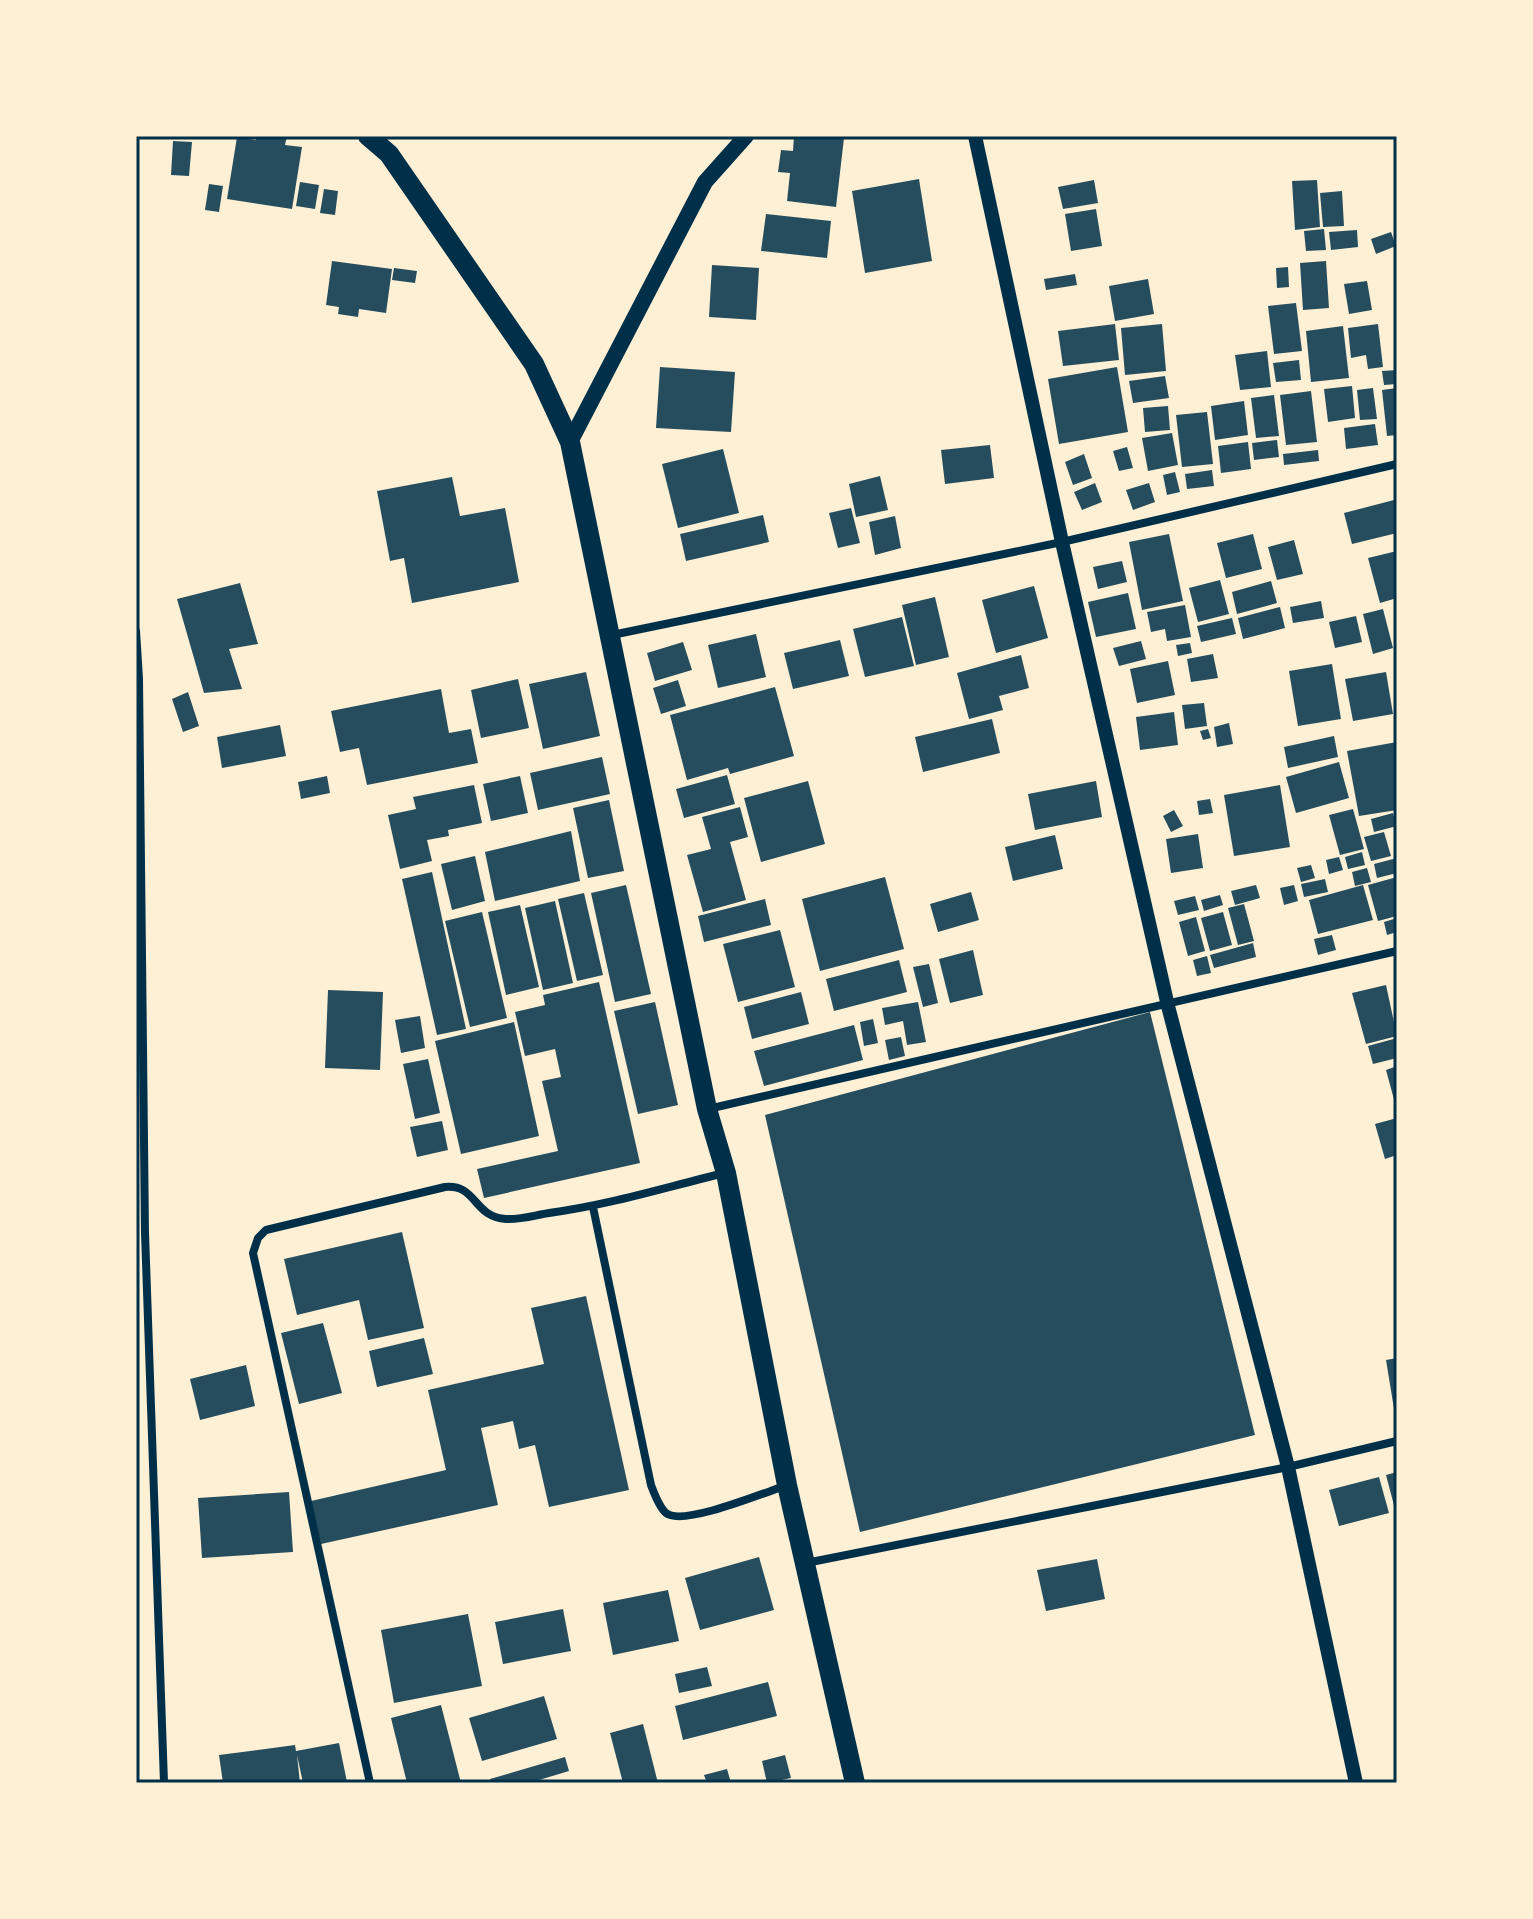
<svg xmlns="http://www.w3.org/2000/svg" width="1533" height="1919" font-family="'Work Sans',sans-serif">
  <rect width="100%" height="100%" fill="#fdf0d5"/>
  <!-- building -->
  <path fill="#264d5e" d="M257 136H287L285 145 302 147 292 209 227 199 237 137 256 140Z
    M794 136 844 138 836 207 787 201 790 173 778 172 781 150 793 151Z
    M173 141 192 142 189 176 171 175Z
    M919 179 932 261 865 273 852 191Z
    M1094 180 1098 203 1063 209 1058 187Z
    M1317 180 1320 227 1295 230 1292 181Z
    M300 182 319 185 315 209 296 206Z
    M209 184 223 186 219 212 205 210Z
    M324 189 338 191 335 215 320 213Z
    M1342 191 1344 226 1323 227 1320 193Z
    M1096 209 1102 246 1071 251 1065 214Z
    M766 214 831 221 827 258 761 251Z
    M1324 229 1326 250 1306 251 1304 231Z
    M1357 230 1358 247 1331 250 1329 232Z
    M1391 232 1396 246 1376 254 1371 239Z
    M332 261 392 269 386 313 359 309 358 317 338 314 339 307 326 305Z
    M1326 261 1329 308 1303 310 1300 263Z
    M712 265 759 268 756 320 709 317Z
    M1288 267 1289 287 1277 288 1276 268Z
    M394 268 417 271 415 283 392 280Z
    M1075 274 1077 285 1046 290 1044 279Z
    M1148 279 1154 314 1115 321 1109 286Z
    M1367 281 1372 310 1349 314 1344 284Z
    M1296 303 1302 351 1274 354 1268 306Z
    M1115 324 1119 360 1063 366 1058 331Z
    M1162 324 1166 371 1125 375 1121 328Z
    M1378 324 1383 367 1368 369 1366 355 1351 358 1348 328Z
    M1343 326 1349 378 1311 382 1306 331Z
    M1267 351 1271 387 1240 390 1235 355Z
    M1299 360 1301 380 1276 382 1273 363Z
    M660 367 735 372 731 432 656 428Z
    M1117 367 1128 432 1059 444 1048 379Z
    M1397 370V384L1384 385 1382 371Z
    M1165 376 1169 398 1133 403 1129 381Z
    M1352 386 1355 418 1328 422 1324 389Z
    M1373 388 1377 419 1360 420 1357 390Z
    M1397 388V435L1387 436 1382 390Z
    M1311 391 1317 442 1286 445 1280 395Z
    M1274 395 1279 436 1256 438 1251 398Z
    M1244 401 1248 435 1215 440 1211 406Z
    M1168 406 1170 430 1145 432 1143 408Z
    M1207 412 1213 464 1182 467 1176 415Z
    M1375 424 1378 445 1346 449 1344 428Z
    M1172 433 1178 465 1148 471 1142 438Z
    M1277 440 1279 457 1254 460 1252 443Z
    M1248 442 1251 469 1221 473 1218 446Z
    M990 445 994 478 945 484 941 450Z
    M1127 447 1133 468 1119 471 1113 451Z
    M723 449 739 513 678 528 662 464Z
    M1318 450 1319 461 1284 465 1283 454Z
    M1084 454 1092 478 1073 485 1065 462Z
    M1212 470 1214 486 1187 489 1185 474Z
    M1175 472 1180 492 1167 495 1163 475Z
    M880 476 888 510 856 517 849 484Z
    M452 477 460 516 505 508 519 582 412 603 404 558 390 561 377 491Z
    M1095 483 1102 502 1082 510 1074 492Z
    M1149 483 1155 502 1133 510 1126 490Z
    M1394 500 1397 533 1352 544 1344 513Z
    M851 508 860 543 838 548 829 513Z
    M763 515 769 542 686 561 680 534Z
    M895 516 901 548 875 555 869 522Z
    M1169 534 1183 601 1142 610 1129 542Z
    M1253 534 1262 569 1226 578 1217 543Z
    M1294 540 1303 574 1277 580 1268 547Z
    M1397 551V598L1380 603 1368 558Z
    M1122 561 1127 582 1098 589 1093 567Z
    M1220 580 1229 614 1198 622 1189 588Z
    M1271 581 1277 603 1237 614 1232 592Z
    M240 583 258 644 229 649 242 689 204 693 177 599Z
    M1034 586 1048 638 996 653 982 600Z
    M1128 593 1136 629 1096 637 1088 602Z
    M935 597 949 657 916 665 902 605Z
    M1321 601 1324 618 1293 623 1290 607Z
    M1185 605 1191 637 1167 641 1165 629 1151 632 1147 612Z
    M1280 607 1285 628 1243 639 1238 618Z
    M1383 609 1393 648 1373 654 1363 614Z
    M1356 616 1362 642 1335 648 1329 622Z
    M902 617 914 666 865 677 853 629Z
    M1232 618 1236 634 1201 642 1197 626Z
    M756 634 766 677 718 688 708 645Z
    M840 640 849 676 793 689 784 653Z
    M1141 641 1146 659 1119 666 1113 648Z
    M683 642 692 670 655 681 647 653Z
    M1190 643 1192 653 1178 656 1176 645Z
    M1213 654 1218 678 1191 682 1187 659Z
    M1021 655 1029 688 999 696 1003 710 969 719 957 673Z
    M1168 661 1175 695 1137 703 1130 669Z
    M1332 664 1341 719 1298 726 1289 671Z
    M586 672 600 736 543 749 529 684Z
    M1386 672 1393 714 1353 721 1345 679Z
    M518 679 529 728 481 738 471 690Z
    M678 680 686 706 661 714 653 688Z
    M775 687 794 756 730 774 728 768 687 780 670 715Z
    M441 689 449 733 471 729 478 763 367 785 359 748 340 752 331 711Z
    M188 692 199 726 183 732 172 699Z
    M1204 703 1207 726 1185 729 1182 705Z
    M1174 712 1178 745 1140 750 1136 717Z
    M992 719 1000 753 923 772 915 737Z
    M1229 723 1233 744 1217 747 1214 727Z
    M280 725 286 756 222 768 217 737Z
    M1208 729 1211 738 1203 740 1200 731Z
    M1334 736 1338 757 1288 768 1284 747Z
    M1397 742V810L1359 816 1347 751Z
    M602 757 610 794 538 810 530 773Z
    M1339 762 1349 798 1296 813 1286 777Z
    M727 775 735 804 684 818 676 789Z
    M327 776 330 793 301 799 298 782Z
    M520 776 528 813 491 821 483 784Z
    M808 781 825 844 761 862 744 798Z
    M1096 781 1102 817 1035 830 1028 794Z
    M474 785 482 823 448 830 449 836 427 840 432 861 400 869 388 815 416 809 413 797Z
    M1280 785 1290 847 1234 856 1224 795Z
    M1210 799 1213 813 1199 815 1197 801Z
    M609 800 624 871 588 878 573 808Z
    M740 807 748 837 730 842 746 900 703 912 687 855 711 849 702 817Z
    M1353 809 1364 849 1340 855 1329 815Z
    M1174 810 1183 826 1171 832 1163 816Z
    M1393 813 1397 826 1374 832 1371 819Z
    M571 831 580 881 495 901 485 852Z
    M1384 832 1391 856 1371 861 1364 837Z
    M1198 834 1203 868 1171 873 1166 839Z
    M1055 835 1063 869 1013 881 1005 847Z
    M1362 852 1365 865 1348 869 1345 857Z
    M475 856 485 901 452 910 441 864Z
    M1339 857 1343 870 1329 874 1326 860Z
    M1397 858V873L1377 878 1374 864Z
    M1311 865 1315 878 1301 882 1297 868Z
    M1367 868 1371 882 1355 886 1352 872Z
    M432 872 466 1029 437 1035 402 879Z
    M885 877 904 949 820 971 802 899Z
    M1397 877V916L1378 921 1368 885Z
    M1325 879 1328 892 1304 897 1301 884Z
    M626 885 651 994 615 1002 591 893Z
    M1256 885 1260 898 1235 905 1231 891Z
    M1294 885 1298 901 1284 905 1280 888Z
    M1363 885 1373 920 1318 934 1309 900Z
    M971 892 979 920 938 932 930 904Z
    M584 893 603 975 577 981 558 899Z
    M1220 895 1223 905 1204 911 1201 900Z
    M1195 896 1199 910 1178 915 1174 901Z
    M765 899 771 925 704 942 698 916Z
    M555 901 573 983 543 990 525 908Z
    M1244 904 1254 941 1238 945 1228 908Z
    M520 905 539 987 506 995 488 912Z
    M482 912 507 1018 470 1027 445 921Z
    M1223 912 1232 945 1210 951 1201 918Z
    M1196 917 1205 951 1188 956 1179 922Z
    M1397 918V932L1387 935 1384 922Z
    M780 930 795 987 738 1002 723 944Z
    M1332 935 1336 950 1318 955 1314 939Z
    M1253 943 1256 957 1214 968 1210 955Z
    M973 950 983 995 950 1003 939 959Z
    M1207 956 1211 973 1197 976 1193 960Z
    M899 960 907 992 834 1011 826 979Z
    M929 964 938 1003 923 1007 913 967Z
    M599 982 640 1163 484 1198 477 1169 558 1151 542 1081 561 1077 555 1049 525 1056 515 1012 545 1005 543 995Z
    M1386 985 1397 1036 1366 1044 1352 993Z
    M328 990 383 992 380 1070 325 1068Z
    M801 992 809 1024 752 1039 744 1007Z
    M655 1002 678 1105 638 1114 614 1011Z
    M918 1002 926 1042 907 1045 903 1021 885 1025 882 1008Z
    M1150 1012 1255 1435 860 1532 765 1115Z
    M420 1016 425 1048 401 1053 395 1020Z
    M873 1019 878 1043 864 1046 860 1022Z
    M514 1022 539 1136 461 1154 435 1041Z
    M854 1025 863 1060 764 1086 754 1051Z
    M901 1037 905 1056 889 1060 885 1040Z
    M1397 1038V1058L1373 1064 1368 1046Z
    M428 1059 440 1113 415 1119 403 1064Z
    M1397 1066V1106L1396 1107 1386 1070Z
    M1397 1118V1155L1385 1159 1375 1124Z
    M442 1121 448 1150 417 1157 410 1127Z
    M402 1232 424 1328 368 1340 359 1300 297 1315 284 1259Z
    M586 1296 629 1490 549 1507 535 1445 519 1449 513 1421 481 1428 498 1505 321 1544 311 1501 446 1470 428 1390 544 1364 531 1308Z
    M323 1323 342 1393 299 1404 281 1333Z
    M424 1338 433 1374 377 1387 369 1351Z
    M1397 1358V1414L1395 1415 1386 1360Z
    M246 1365 255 1406 200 1420 190 1379Z
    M1397 1472V1513H1396L1386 1475Z
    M1379 1477 1389 1513 1339 1526 1329 1490Z
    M289 1492 293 1552 202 1558 198 1498Z
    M759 1557 774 1610 700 1630 685 1578Z
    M1097 1559 1105 1599 1046 1611 1037 1570Z
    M668 1590 679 1641 613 1655 603 1603Z
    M563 1609 571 1651 503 1664 495 1622Z
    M468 1614 482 1686 394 1703 381 1630Z
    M707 1667 712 1686 679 1693 675 1674Z
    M768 1682 777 1716 683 1740 675 1706Z
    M544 1696 557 1739 482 1761 469 1718Z
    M441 1705 461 1783H407L391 1718Z
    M643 1724 658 1783H623L610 1733Z
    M339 1743 347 1782 303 1783 297 1755 300 1783H223L219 1755 295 1745 296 1751Z
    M785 1755 791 1778 767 1783 762 1761Z
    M565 1757 569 1771 529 1783H491L490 1779Z
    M727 1769 731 1783H707L704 1775Z"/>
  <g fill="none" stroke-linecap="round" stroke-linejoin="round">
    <!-- minor -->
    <path stroke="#003049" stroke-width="8" d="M136 631 139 679 145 1233 164 1783
      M612 635 1062 542 1397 464
      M708 1109 1397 951
      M593 1207 651 1485C654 1493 659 1507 666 1513 682 1527 766 1492 787 1485
      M806 1563 1288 1467 1397 1441
      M370 1783 253 1253 258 1238 266 1230 445 1187C477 1184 473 1217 506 1219 520 1220 536 1215 549 1213 609 1205 666 1187 725 1173"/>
    <!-- tertiary -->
    <path stroke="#003049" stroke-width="14" d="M975 136 1062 542 1168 1006 1288 1467 1356 1783"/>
    <!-- secondary -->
    <path stroke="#003049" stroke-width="16" d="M570 442 705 182 746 136"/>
    <!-- primary -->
    <path stroke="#003049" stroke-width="20" d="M368 136 389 154 534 364 570 442 707 1109 726 1173 787 1485 855 1783"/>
  </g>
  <!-- border -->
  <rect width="1533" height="1919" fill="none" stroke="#fdf0d5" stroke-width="276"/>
  <rect x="138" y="138" width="1257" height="1643" fill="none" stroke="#003049" stroke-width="3"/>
</svg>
